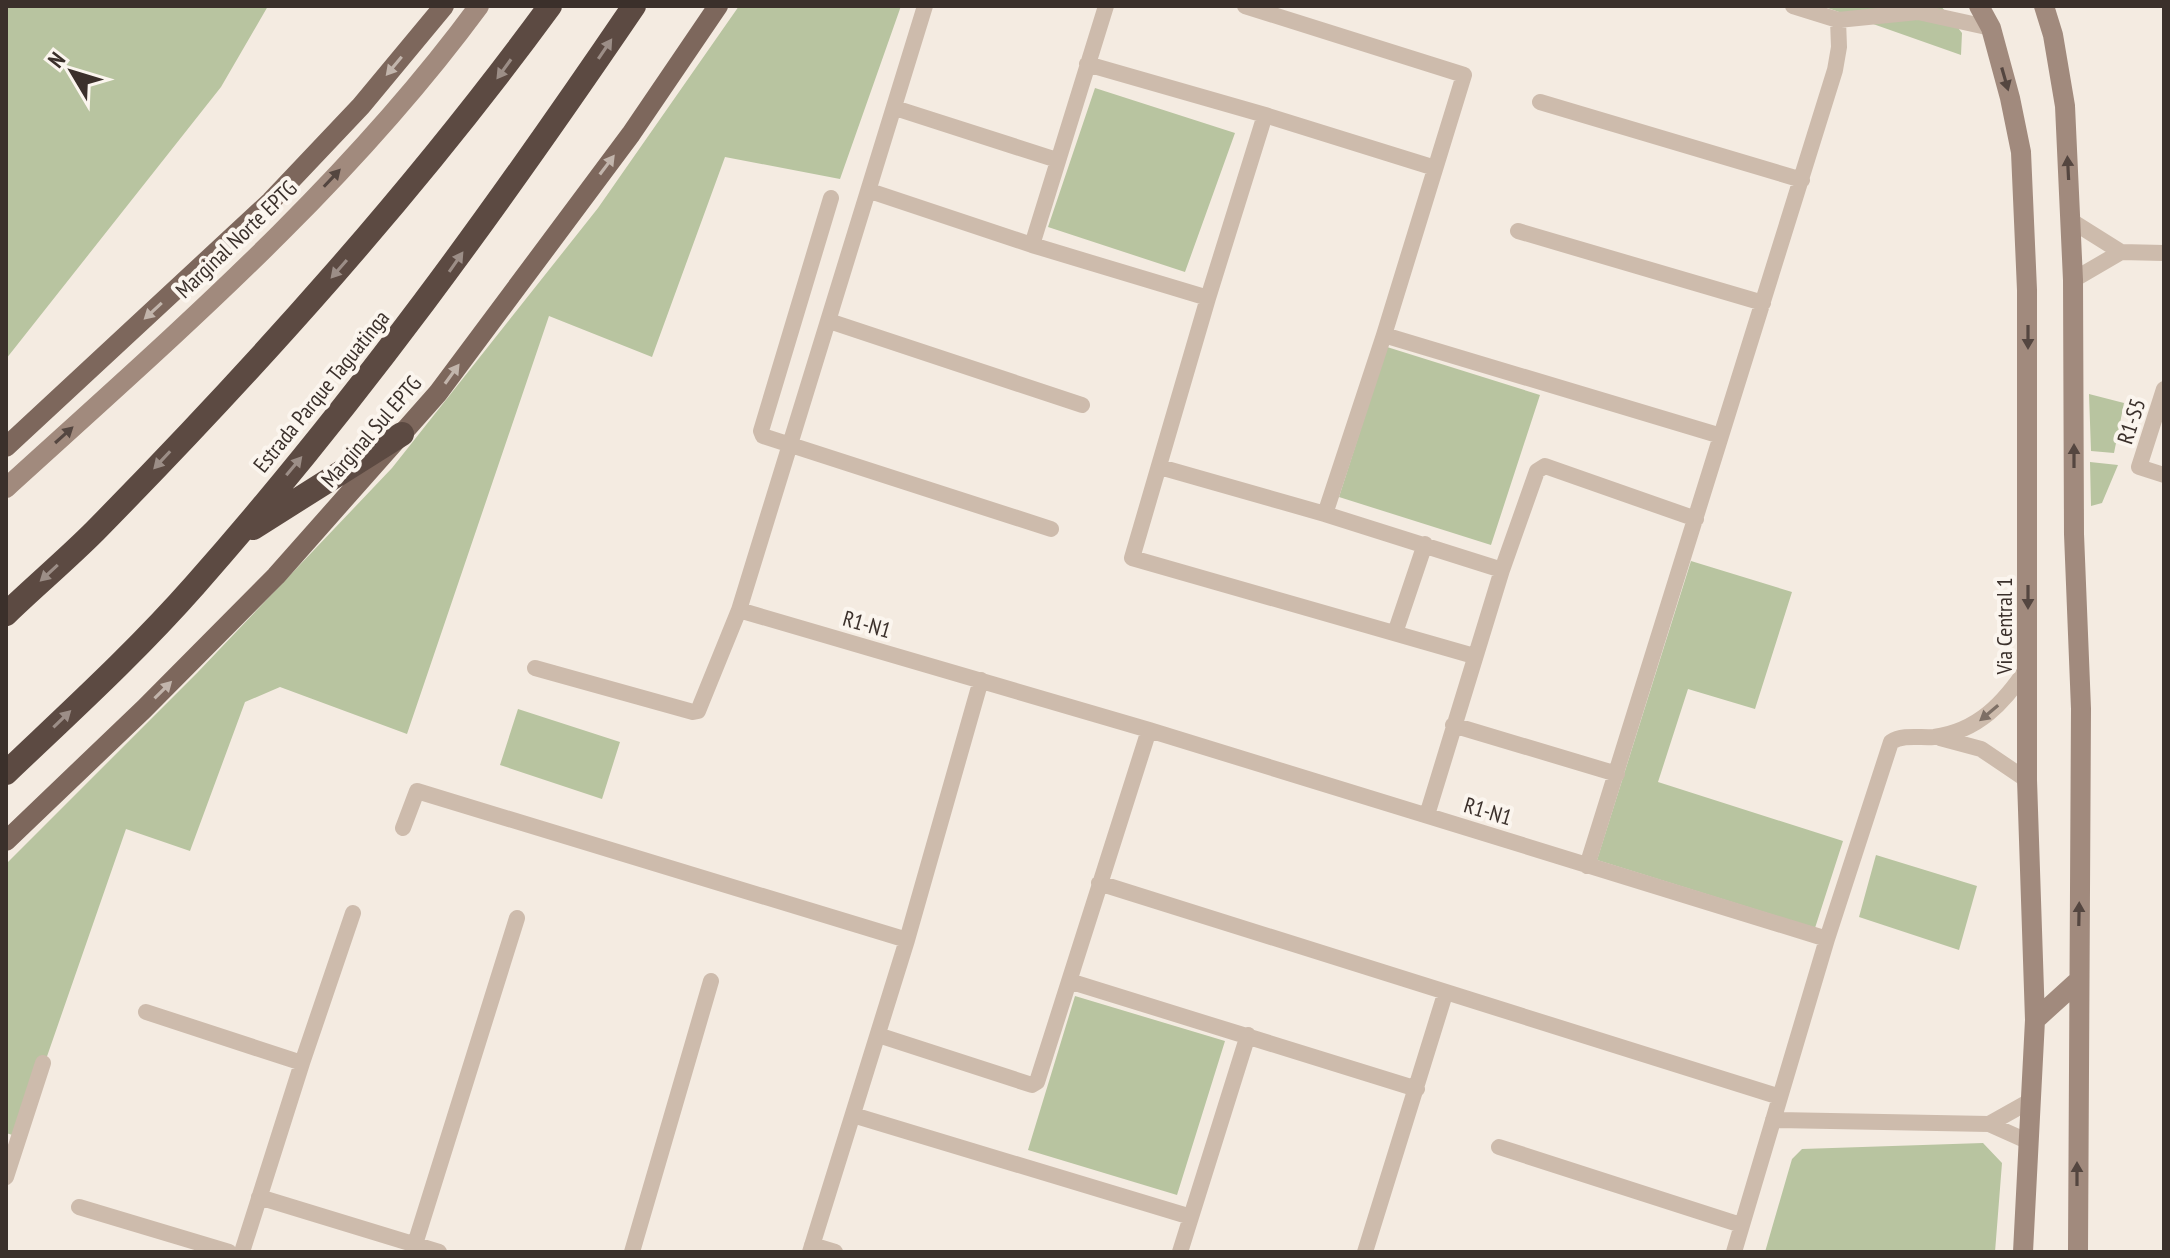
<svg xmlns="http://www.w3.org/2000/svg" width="2170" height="1258" font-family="'PT Sans Narrow',sans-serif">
  <rect width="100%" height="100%" fill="#f4ebe1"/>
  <!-- green -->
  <path fill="#b8c4a0" d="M6 6H268L221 87 6 359Z
    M739 6H901L840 179 725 157 652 357 549 316 407 734 280 687 245 702 190 851 126 829 19 1137 6 1133V864L197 673 392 468 598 208Z
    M1822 6H1941L1962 33 1961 55Z
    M1095 88 1235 133 1185 272 1048 227Z
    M1387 347 1540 395 1491 545 1339 497Z
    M2089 394 2124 403 2114 453 2091 451Z
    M2090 462 2118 465 2102 503 2091 506Z
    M1691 561 1792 592 1755 709 1688 689 1658 782 1843 841 1815 928 1597 860Z
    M518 709 620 742 602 799 500 765Z
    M1876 855 1977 886 1959 950 1859 917Z
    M1075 996 1225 1041 1177 1195 1028 1150Z
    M1983 1143 2002 1163 1995 1252H1765L1792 1159 1802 1149Z"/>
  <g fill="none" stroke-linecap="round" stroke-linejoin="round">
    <!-- street -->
    <path stroke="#cdbbac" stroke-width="16" d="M925 6 739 610 1149 730 1827 939
      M1245 6 1464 75 1384 335 1325 514
      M1793 6 1838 20 1918 12 1991 28
      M1087 64 1265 115 1435 168
      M1540 102 1802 180
      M895 108 1057 160
      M1265 115 1208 298 1132 558 1474 656
      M870 191 1032 245 1208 298
      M831 198 761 431 763 436 1051 529
      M2070 220 2121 252 2164 253
      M1518 231 1763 303
      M1032 245 1106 6
      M2073 280 2121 252
      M829 321 1082 405
      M1384 335 1721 436
      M2164 389 2139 467 2164 475
      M1160 467 1325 514 1502 570
      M1395 633 1425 544
      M535 668 693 712 698 711 739 610
      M1453 725 1617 774
      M1940 738 1981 749 2027 780
      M1427 815 1502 570 1537 471 1545 466 1696 519
      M403 828 417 791 907 940
      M1587 866 1835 70 1839 47 1838 20
      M1099 883 1780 1097
      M1069 981 1417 1089
      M146 1012 302 1063 242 1252
      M878 1035 1032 1085 1037 1082 1149 730
      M302 1063 353 913
      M853 1115 1191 1217
      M1773 1120 1989 1124 2027 1141
      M1989 1124 2030 1101
      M1499 1147 1741 1225
      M6 1177 43 1063
      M259 1197 439 1252
      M79 1207 229 1252
      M415 1244 517 918
      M812 1245 835 1252
      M632 1252 711 981
      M810 1252 907 940 981 680
      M1180 1252 1248 1035
      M1365 1252 1445 994
      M1734 1252 1827 939 1891 742C1903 734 1920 738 1934 737 1978 731 2004 703 2028 667"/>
    <!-- secondary -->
    <path stroke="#a18a7d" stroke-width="20" d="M1979 6 1991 28 2010 98 2021 152 2027 290V780L2035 1020 2023 1252
      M2044 6 2053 35 2065 106 2073 280 2074 534 2081 709 2078 1252
      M6 488C172 337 346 187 479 6
      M2035 1020 2078 981"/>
    <!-- primary -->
    <path stroke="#7d675c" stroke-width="20" d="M6 447 271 201 361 106 444 6
      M6 841 144 709 276 576 438 393 631 134 718 6"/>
    <!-- highway -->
    <path stroke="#5c4a42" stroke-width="24" d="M253 528 402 434
      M6 614C35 586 66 560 95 531 257 366 413 193 550 6
      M6 773C70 712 136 652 195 585 356 403 498 206 634 6"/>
  </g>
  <!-- one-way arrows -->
  <defs><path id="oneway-solid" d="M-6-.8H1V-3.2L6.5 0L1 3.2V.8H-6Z" transform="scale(2)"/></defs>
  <g fill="#9c8e87">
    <use href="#oneway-solid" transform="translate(605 49) rotate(-56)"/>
    <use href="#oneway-solid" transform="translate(504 69) rotate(126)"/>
    <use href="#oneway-solid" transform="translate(456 262) rotate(-55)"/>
    <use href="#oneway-solid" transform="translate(339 269) rotate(131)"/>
    <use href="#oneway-solid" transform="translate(162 460) rotate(133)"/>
    <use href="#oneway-solid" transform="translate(294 466) rotate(-50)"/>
    <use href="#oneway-solid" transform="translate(49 573) rotate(137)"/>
    <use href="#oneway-solid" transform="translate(62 719) rotate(-44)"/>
  </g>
  <g fill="#c2b5ac">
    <use href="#oneway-solid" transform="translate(394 66) rotate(130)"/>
    <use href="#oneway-solid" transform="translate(607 165) rotate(-53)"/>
    <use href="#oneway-solid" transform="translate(153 311) rotate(137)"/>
    <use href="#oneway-solid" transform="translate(452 374) rotate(-54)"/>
    <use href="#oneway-solid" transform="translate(163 690) rotate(-45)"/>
  </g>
  <g fill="#544640">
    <use href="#oneway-solid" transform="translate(2005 79) rotate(74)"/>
    <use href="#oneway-solid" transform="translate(2068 168) rotate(-93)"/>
    <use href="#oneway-solid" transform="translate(332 178) rotate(-47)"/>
    <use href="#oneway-solid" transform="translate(2028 337) rotate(90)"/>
    <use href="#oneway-solid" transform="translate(64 435) rotate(-42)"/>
    <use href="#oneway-solid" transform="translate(2074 456) rotate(-90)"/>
    <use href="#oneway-solid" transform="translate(2028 597) rotate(90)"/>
    <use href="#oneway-solid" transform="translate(2079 914) rotate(-89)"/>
    <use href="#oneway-solid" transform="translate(2077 1174) rotate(-90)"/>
  </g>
  <use fill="#7d6f65" href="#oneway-solid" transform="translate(1989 713) rotate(140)"/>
  <g text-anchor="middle" stroke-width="8" stroke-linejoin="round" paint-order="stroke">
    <!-- street labels -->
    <g font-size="22" fill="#3b302b" stroke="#fbf5ee">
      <text transform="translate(236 239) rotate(-44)" y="8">Marginal Norte EPTG</text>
      <text transform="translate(321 391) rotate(-51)" y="8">Estrada Parque Taguatinga</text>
      <text transform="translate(2131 421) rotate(-72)" y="8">R1-S5</text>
      <text transform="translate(371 431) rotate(-49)" y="8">Marginal Sul EPTG</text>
      <text transform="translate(867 624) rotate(16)" y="8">R1-N1</text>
      <text transform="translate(2004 626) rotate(-90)" y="8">Via Central 1</text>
      <text transform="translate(1488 811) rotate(17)" y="8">R1-N1</text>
    </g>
  </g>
  <!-- border -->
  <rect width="2170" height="1258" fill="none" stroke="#3b302b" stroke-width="16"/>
  <!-- north arrow -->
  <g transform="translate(72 72) rotate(308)" stroke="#fbf5ee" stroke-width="6" paint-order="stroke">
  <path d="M0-6L14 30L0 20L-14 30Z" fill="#3b302b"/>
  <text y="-12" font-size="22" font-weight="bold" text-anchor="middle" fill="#3b302b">N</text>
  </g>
</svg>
